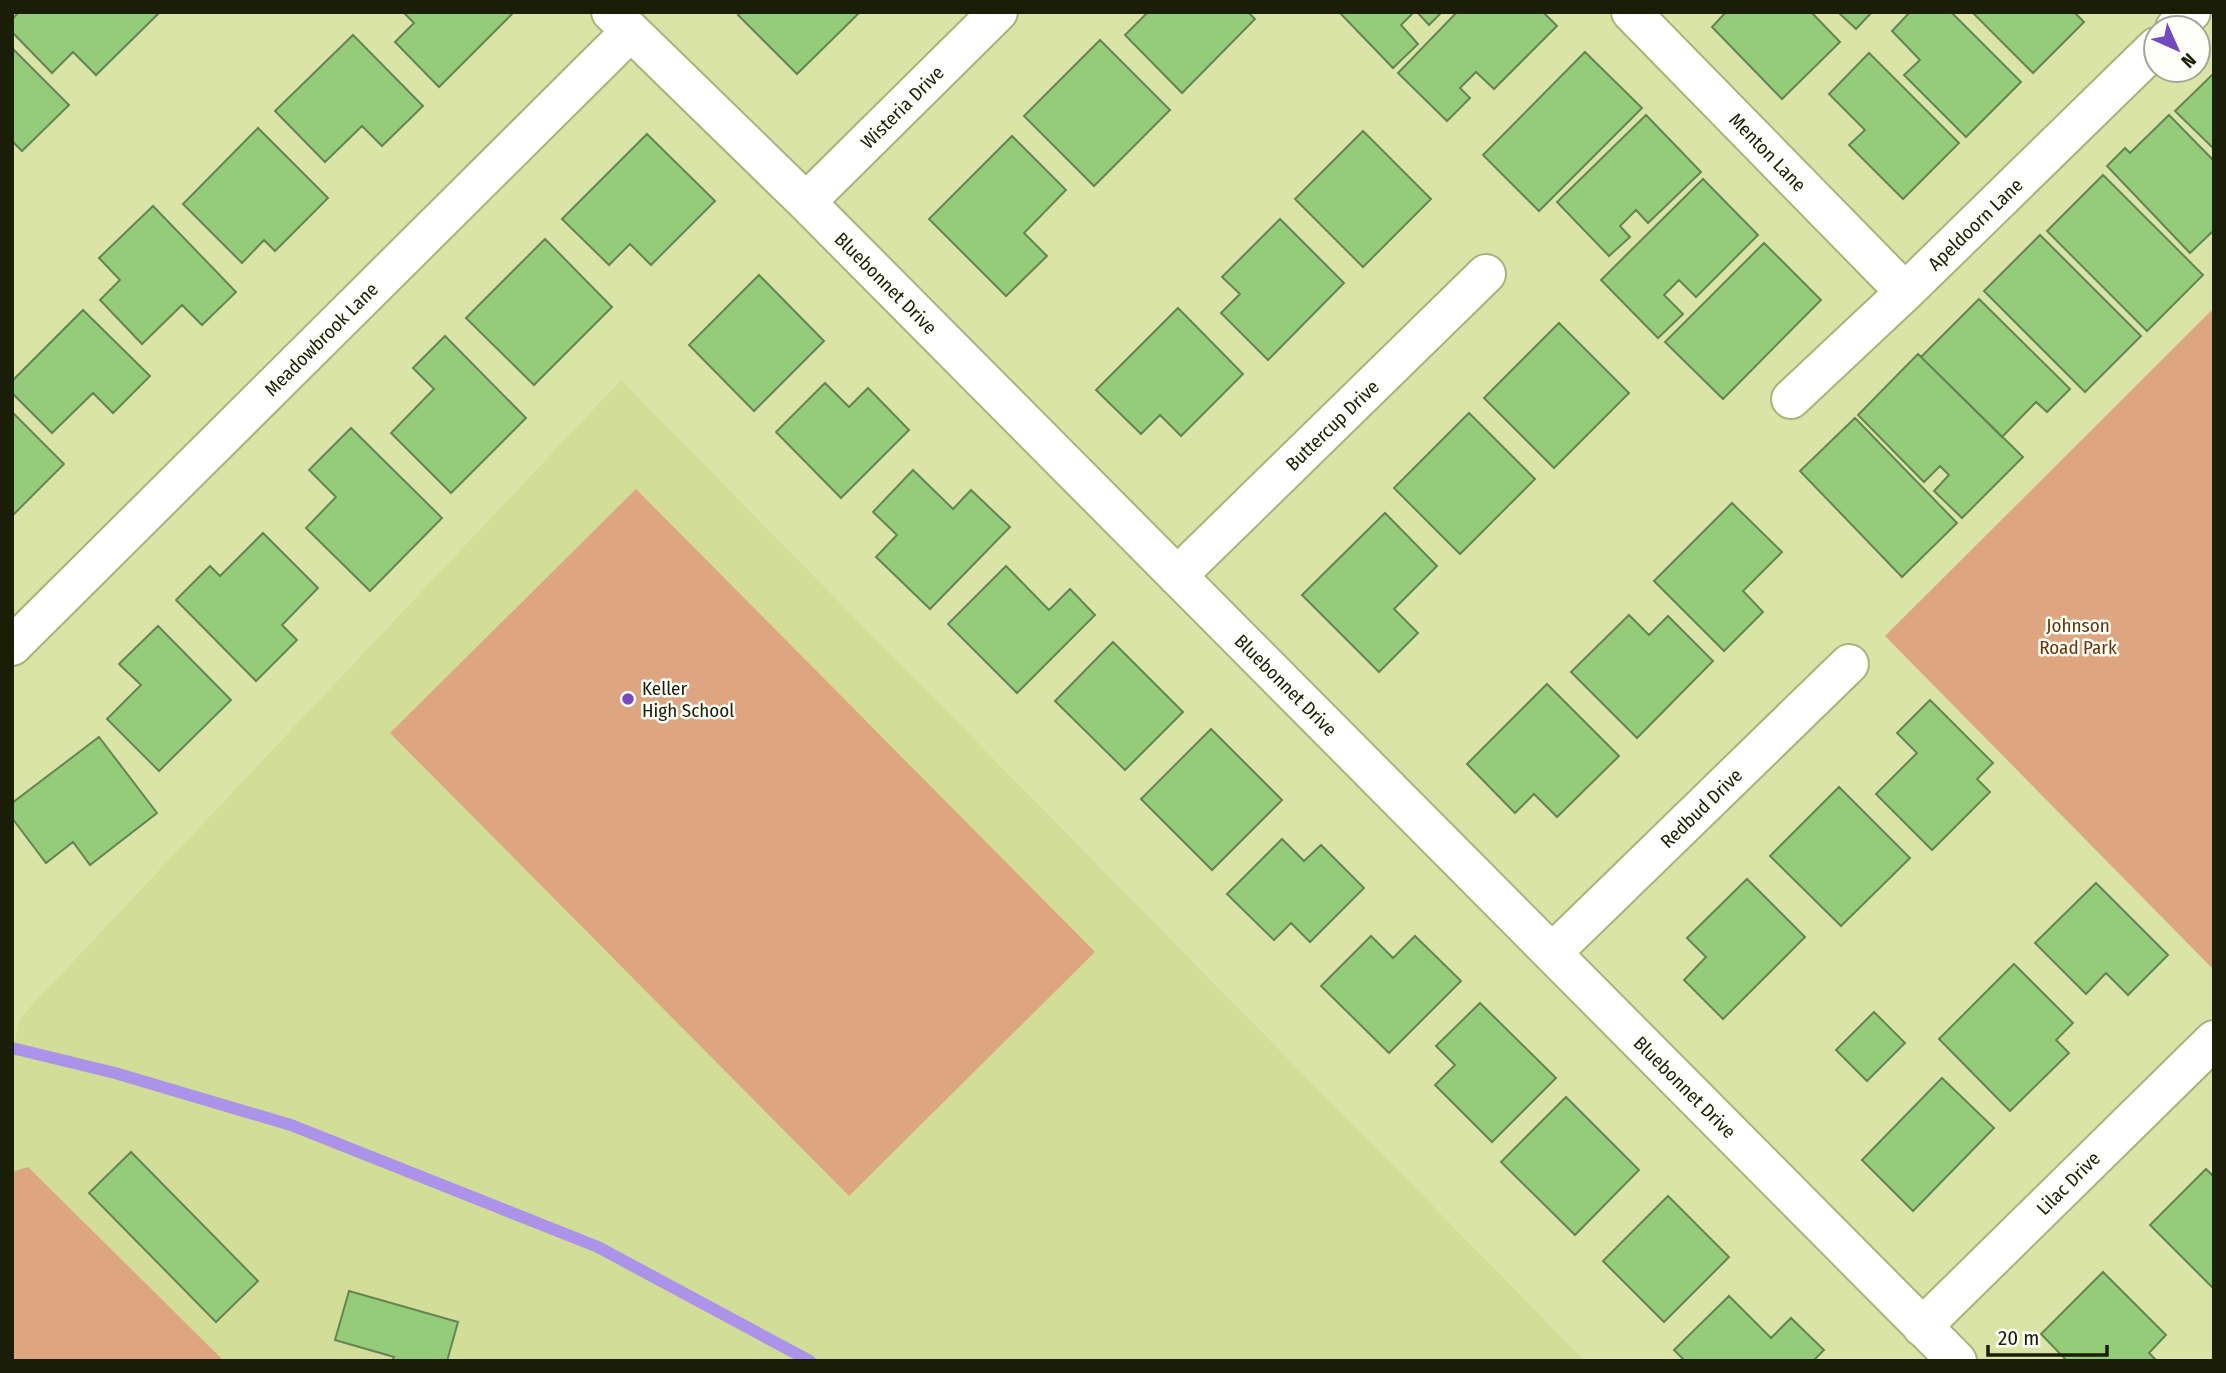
<svg xmlns="http://www.w3.org/2000/svg" width="2226" height="1373" font-family="'Fira Sans Condensed',sans-serif">
  <rect width="100%" height="100%" fill="#dae4a6"/>
  <!-- built -->
  <path fill="#d2dd97" d="M621 380 1585 1361H12V1056L20 1018Z"/>
  <!-- green -->
  <path fill="#dda580" d="M2214 308V970L1885 636Z
    M636 489 1095 952 849 1196 390 733Z
    M28 1167 224 1361H12V1172Z"/>
  <g fill="none" stroke-linecap="round" stroke-linejoin="round">
    <!-- stream -->
    <path stroke="#aa93e9" stroke-width="12" d="M12 1048 115 1073 291 1125 598 1247 810 1361"/>
  </g>
  <!-- building -->
  <path fill="#95cc79" stroke="#648553" stroke-width="2" d="M19 12H157L158 14 96 75 73 52 52 73 12 32V19Z
    M403 12H514L439 87 395 42 414 23Z
    M741 12H860L797 74 738 15Z
    M1148 12H1248L1255 19 1182 93 1125 35Z
    M1339 12H1414L1401 25 1418 44 1393 68Z
    M1417 12H1442L1429 25Z
    M1457 12H1543L1557 26 1494 89 1476 72 1460 88 1470 98 1447 121 1398 73Z
    M1811 12 1840 42 1782 99 1712 27 1726 12Z
    M1838 12H1872L1856 29Z
    M1910 12H1951L2021 82 1966 137 1904 75 1920 60 1892 31Z
    M1972 12H2074L2084 22 2033 73Z
    M353 35 423 106 382 146 362 126 325 162 275 111Z
    M1100 40 1170 110 1094 186 1024 116Z
    M12 48 69 105 22 151 12 141Z
    M1585 52 1642 108 1539 211 1483 155Z
    M1869 53 1959 143 1903 199 1849 145 1865 130 1829 94Z
    M2214 73V149L2175 111Z
    M1646 115 1701 172 1648 223 1636 210 1620 226 1630 237 1609 256 1557 202Z
    M2169 115 2214 161V230L2190 253 2107 166 2125 148 2130 153Z
    M258 128 328 198 275 251 264 240 242 263 183 204Z
    M1363 131 1431 199 1363 267 1295 199Z
    M647 134 715 201 651 265 630 244 609 265 562 219Z
    M1012 136 1066 190 1024 233 1047 256 1006 296 929 219Z
    M2103 175 2203 275 2147 331 2047 231Z
    M1703 179 1758 235 1696 297 1679 280 1664 295 1683 314 1658 338 1601 280Z
    M153 206 236 292 202 325 182 305 142 344 100 300 120 280 99 258Z
    M1280 219 1344 283 1268 360 1221 313 1240 294 1222 277Z
    M2040 235 2141 336 2085 392 1984 291Z
    M545 239 612 307 534 385 466 318Z
    M1764 243 1821 300 1723 399 1665 342Z
    M759 275 824 341 754 411 689 345Z
    M1979 299 2070 389 2047 412 2036 402 2002 437 1921 357Z
    M1178 308 1243 374 1181 436 1160 415 1141 434 1096 390Z
    M83 310 150 376 113 413 93 393 52 433 12 393V381Z
    M1559 323 1629 393 1554 468 1484 398Z
    M445 336 526 418 451 493 391 433 434 389 413 368Z
    M1918 354 2023 457 1962 518 1934 491 1949 475 1940 466 1924 482 1858 415Z
    M825 383 849 407 868 388 909 430 841 498 776 432Z
    M12 412 64 464 12 516Z
    M1469 413 1535 479 1460 554 1394 488Z
    M1855 418 1957 523 1902 577 1800 471Z
    M351 428 442 518 370 591 306 528 336 497 309 470Z
    M913 470 953 509 971 490 1010 527 930 609 876 557 897 535 873 512Z
    M1732 503 1782 552 1743 591 1763 612 1724 651 1654 581Z
    M1385 513 1437 566 1394 609 1418 633 1379 672 1302 595Z
    M263 533 318 588 282 625 297 640 256 681 176 600 210 566 220 576Z
    M1006 566 1049 610 1070 589 1095 615 1017 693 948 624Z
    M1629 615 1649 635 1668 616 1713 661 1637 738 1571 672Z
    M158 626 231 700 159 771 107 719 141 685 119 664Z
    M1113 642 1183 712 1125 770 1055 701Z
    M1547 684 1619 756 1557 817 1534 794 1515 813 1467 764Z
    M1930 700 1993 763 1977 779 1990 792 1932 850 1876 794 1917 753 1897 733Z
    M1211 729 1282 800 1212 870 1141 799Z
    M99 737 157 813 90 865 73 842 46 863 12 818V803Z
    M1839 787 1910 858 1841 926 1770 856Z
    M1282 839 1304 861 1321 845 1364 888 1310 942 1291 923 1274 940 1227 894Z
    M1747 879 1805 937 1723 1019 1684 980 1706 957 1687 938Z
    M2096 883 2168 955 2128 995 2106 973 2086 994 2035 943Z
    M1371 936 1393 958 1415 936 1461 981 1389 1053 1321 986Z
    M2014 964 2073 1023 2056 1040 2069 1053 2010 1111 1939 1039Z
    M1480 1003 1556 1078 1492 1142 1435 1085 1455 1065 1436 1046Z
    M1874 1012 1905 1043 1867 1081 1836 1050Z
    M1942 1078 1994 1128 1913 1211 1862 1160Z
    M1566 1097 1639 1170 1575 1235 1501 1162Z
    M131 1152 258 1281 216 1322 89 1193Z
    M2206 1169 2214 1177V1289L2150 1225Z
    M1668 1196 1729 1257 1664 1322 1603 1261Z
    M2103 1272 2166 1335 2149 1353 2157 1361H2067L2041 1334Z
    M349 1291 458 1322 447 1361H392L394 1357 335 1340Z
    M1729 1296 1771 1338 1791 1318 1824 1350 1813 1361H1685L1674 1350Z"/>
  <g fill="none" stroke-linecap="round" stroke-linejoin="round">
    <defs>
      <path id="minor" d="M611 12 806 202 1957 1361
        M1631 12 1905 292
        M2175 28 2191 12
        M806 202 998 12
        M1791 399 1905 292 2156 47
        M1177 576 1486 274
        M12 646 630 32
        M1552 953 1849 664
        M1922 1327 2214 1040"/>
    </defs>
    <!-- minor casing -->
    <use href="#minor" stroke="#aab377" stroke-width="42"/>
    <!-- minor -->
    <use href="#minor" stroke="#fff" stroke-width="38"/>
  </g>
  <!-- markers -->
  <circle fill="#744ac3" stroke="#fefff9" stroke-width="2.5" cx="628" cy="699" r="7"/>
  <g text-anchor="middle" stroke-width="5" stroke-linejoin="round" paint-order="stroke">
    <!-- street labels -->
    <g font-size="19" fill="#1b1e06" stroke="#fefff9">
      <text transform="translate(902 107) rotate(-45)" y="7">Wisteria Drive</text>
      <text transform="translate(1768 152) rotate(46)" y="7">Menton Lane</text>
      <text transform="translate(1975 224) rotate(-44)" y="7">Apeldoorn Lane</text>
      <text transform="translate(886 283) rotate(45)" y="7">Bluebonnet Drive</text>
      <text transform="translate(321 339) rotate(-45)" y="7">Meadowbrook Lane</text>
      <text transform="translate(1332 425) rotate(-44)" y="7">Buttercup Drive</text>
      <text transform="translate(1286 685) rotate(45)" y="7">Bluebonnet Drive</text>
      <text transform="translate(1701 808) rotate(-44)" y="7">Redbud Drive</text>
      <text transform="translate(1685 1087) rotate(45)" y="7">Bluebonnet Drive</text>
      <text transform="translate(2068 1183) rotate(-45)" y="7">Lilac Drive</text>
    </g>
    <!-- park labels -->
    <g font-size="19" fill="#6a3505" stroke="#fefff9">
      <text x="2078" y="632">Johnson<tspan x="2078" dy="22">Road Park</tspan></text>
    </g>
    <!-- poi labels -->
    <g font-size="19" fill="#1b1e06" stroke="#fefff9" text-anchor="start">
      <text x="642" y="695">Keller<tspan x="642" dy="22">High School</tspan></text>
    </g>
  </g>
  <!-- border -->
  <rect width="2226" height="1373" fill="none" stroke="#1b1e06" stroke-width="28"/>
  <!-- north arrow -->
  <g transform="translate(2177 49) rotate(135)"><circle r="33" fill="#fefff9" stroke="#a3a598" stroke-width="2"/>
  <path d="M0-5L12 26L0 18L-12 26Z" fill="#744ac3"/>
  <text y="-10" font-size="19" font-weight="bold" text-anchor="middle" fill="#1b1e06">N</text>
  </g>
  <!-- scale -->
  <path d="M1988 1345v10h119v-10" fill="none" stroke="#1b1e06" stroke-width="3.5"/>
  <text x="1998" y="1345" font-size="21" fill="#1b1e06" stroke="#fefff9" stroke-width="5" paint-order="stroke">20 m</text>
</svg>
